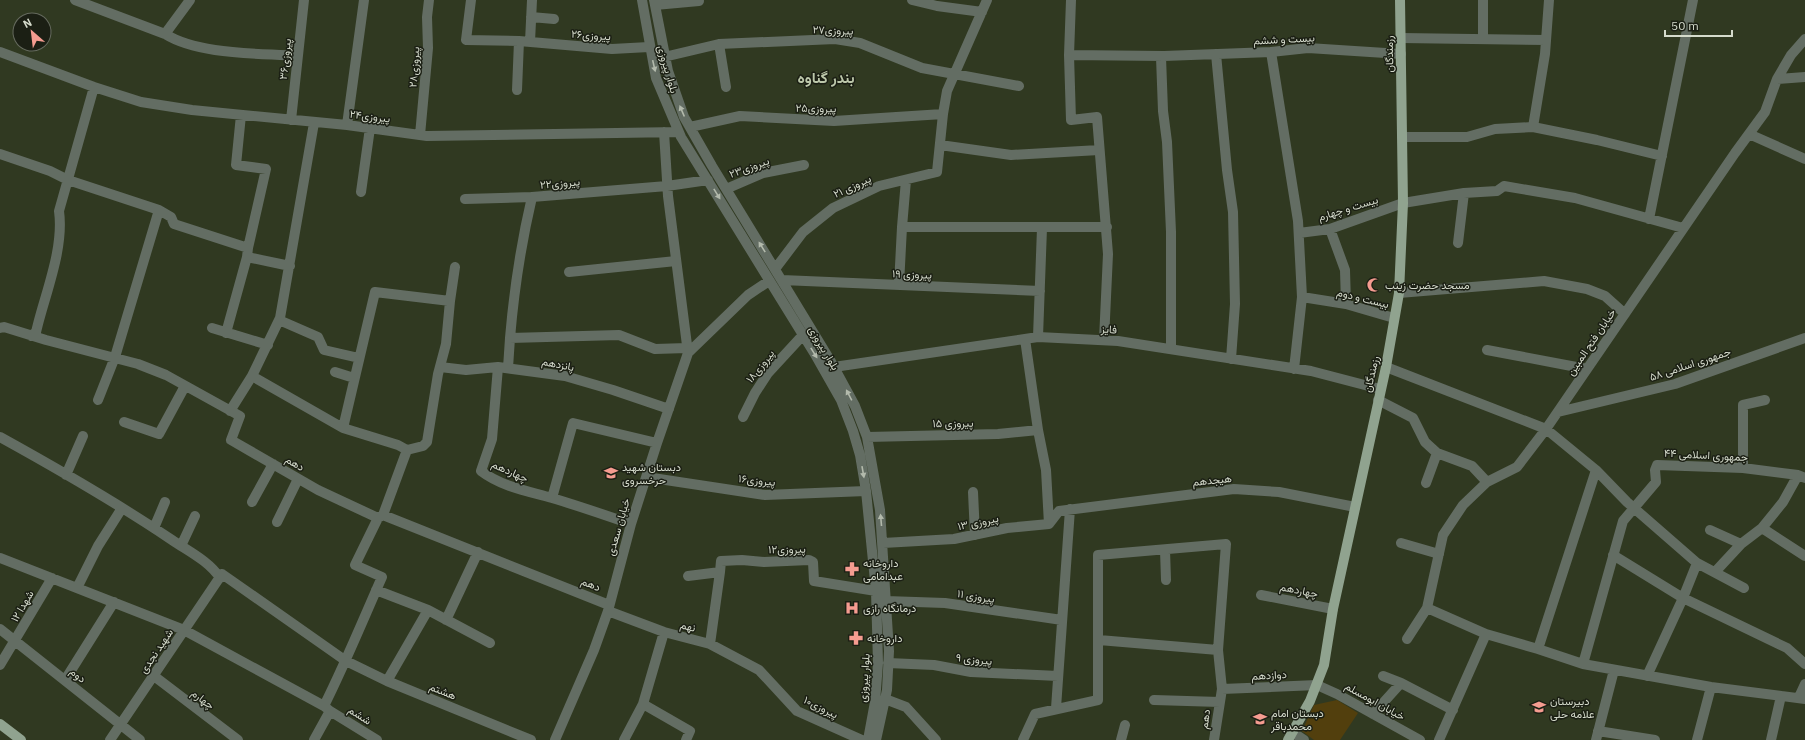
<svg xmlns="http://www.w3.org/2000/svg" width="1805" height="740" font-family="'IBM Plex Sans',Vazirmatn,sans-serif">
  <rect width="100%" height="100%" fill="#303921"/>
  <!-- green -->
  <path fill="#523f0d" d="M1337 700 1358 713 1340 740H1314L1302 731 1314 705Z"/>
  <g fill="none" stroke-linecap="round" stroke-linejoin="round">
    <!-- minor -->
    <path stroke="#636d63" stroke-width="10" d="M75 0 165 34 190 0
      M471 0 466 40 519 41 612 49 649 47
      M642 0 656 78 681 137 816 356 841 400 853 431 860 455 866 491 876 591 878 663 875 702 868 740
      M654 0 668 71 684 117 712 166 830 360 855 406 867 437 880 510 889 651 887 690 876 740
      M912 0 937 6 982 12
      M1071 0 1069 55 1071 120 1097 117 1108 254 1104 340
      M655 5 699 1
      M531 17 554 19
      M165 34C199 55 257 53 297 56
      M1401 38 1546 40
      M1483 39V0
      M530 42 532 0
      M719 44 726 87
      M0 52 94 87 141 102 192 110 347 125 427 136 678 132
      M1271 52 1298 221 1302 297 1294 369
      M1216 54 1227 170 1233 212 1235 304 1231 359
      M1069 55 1164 56 1271 52 1308 48 1401 54
      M664 57 719 44 835 39 860 43 922 68 1019 86
      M1161 57 1163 111 1167 142 1171 232V349
      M1777 79 1805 77
      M517 90 519 41
      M241 115 236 165 266 169 248 248
      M291 120 304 0
      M347 125 364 0
      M690 127 740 116 834 121 943 114
      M1533 127 1545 54 1549 0
      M664 132 668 196 688 353
      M1749 134 1805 159
      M420 135 428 48 427 17 429 0
      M1402 137H1467L1495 129 1533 127 1597 140 1662 156
      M940 145 1011 155 1099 150
      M0 154 50 171 68 180 159 210 171 217 174 224 248 248 247 257 290 266
      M726 189 763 173 804 165
      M361 192 370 128
      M465 199 532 197
      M1649 219 1693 0
      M902 227 906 180
      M1330 229 1345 270 1346 304
      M1299 233 1330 229 1403 203 1464 193 1497 191 1504 186 1575 198 1683 228
      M1458 243 1464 193
      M775 269 803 232 833 208 879 186 937 172 943 114 947 91 987 0
      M569 272 676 261
      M782 280 1040 291
      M899 285 902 227H1107
      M1399 293 1544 281 1587 289 1605 296 1625 314
      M1302 297 1346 304 1394 318
      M450 301 455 267
      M279 320 318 337 324 350 359 358
      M0 328 4 327 46 340 138 364 166 375 240 416 231 440 318 490 378 518 383 515 609 605
      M212 328 268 345
      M226 333 247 257
      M31 336 36 332 38 324C47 289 64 247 59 211L94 87
      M1038 337 1042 228
      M510 338C514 290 521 244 532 197L667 186 708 180
      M1025 339 1038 430 1046 470 1049 524
      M1487 350 1587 369
      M440 367 466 370 498 367 565 376 613 390 669 409
      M498 367 492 439 481 471C502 487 528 491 552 498 579 506 605 515 631 524
      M834 367 1038 337 1118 341 1311 371 1380 389
      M1386 367 1546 429 1596 470 1627 502 1697 563 1744 588
      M508 368 510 338 619 335 655 349 687 348
      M335 372 354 378
      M252 376 280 318 314 123
      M98 400 115 357 159 210
      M1378 400 1413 418 1425 442 1437 453 1472 466 1487 482
      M230 411 252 376 343 428 375 292 450 301 446 344 438 374 427 442 423 446 407 450 383 515
      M1558 412 1675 384 1805 338
      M743 417 755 393 768 373 803 335
      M124 422 159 434 185 386
      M343 428 398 445 407 450
      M0 437C58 469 117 503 172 540 188 551 209 561 220 578
      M867 437 998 434 1038 430
      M1743 468V405L1765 400
      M66 475 83 436
      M646 477 765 495 866 491
      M1426 483 1437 453
      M973 492 975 535
      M552 498 573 423 657 443
      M252 502 273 464
      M277 522 298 479
      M154 528 165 502
      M1762 528 1805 556
      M1710 530 1741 544
      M883 543 954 539 1007 528 1049 524 1059 511 1234 489 1279 492 1355 507
      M1401 543 1439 554
      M181 546 195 516
      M1165 550 1166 580
      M1613 555 1683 598 1787 648 1805 664
      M0 558 184 630 324 706 330 711 314 740
      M1715 572 1741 544 1762 528 1783 502 1798 475
      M688 576 720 572 721 561 742 560 764 562 809 560 813 562 814 581 876 591
      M77 588 98 546 122 508
      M376 590 428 610
      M1261 595 1333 609
      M886 601 945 603 1062 620
      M1427 608 1486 634 1538 649 1583 664 1711 687 1805 699
      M608 611 664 632 710 644 759 670 797 711 862 740
      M446 620 478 552
      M0 629 140 740
      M1407 639 1427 608 1443 535 1463 505 1487 482 1517 467 1546 429 1735 153 1765 112 1777 79 1791 55 1805 39
      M1099 640 1218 650
      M710 644 720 572
      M1538 649 1596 470
      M888 663 934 665 971 672 1058 676
      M1583 664 1623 521 1656 482 1655 470 1657 465 1743 468 1798 475 1805 478
      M0 665 52 578
      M154 676 238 740
      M1383 676 1401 683 1453 710
      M1647 676 1683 598 1697 563
      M65 680 114 602
      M387 681 428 610 490 643
      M1222 689 1317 685 1337 694 1420 740
      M1799 697 1805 684
      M885 699 906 707 936 740
      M643 704 690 731 686 740
      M324 706C345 664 363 620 382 577L355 565 378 518
      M1056 708 1070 509
      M330 711 377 740
      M1373 714 1401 683
      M1598 731 1655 740
      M1292 732 1304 740
      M110 740 222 574 346 661 387 681 531 740
      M555 740 594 650 608 611 631 524 657 443 688 353 748 295 769 281
      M624 740 643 704 664 632
      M1023 740 1035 714 1098 700V555L1226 544 1218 650 1222 689 1220 702 1154 700
      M1121 740 1125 725
      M1214 740 1220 702
      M1439 740 1486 634
      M1596 740 1614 670
      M1697 740 1711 687
      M1771 740 1781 696"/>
    <!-- major -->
    <path stroke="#90a38f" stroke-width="10" d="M0 724 21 740
      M1288 740 1310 701 1324 665 1333 609 1386 367 1399 293 1403 203 1400 0"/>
  </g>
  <!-- one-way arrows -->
  <defs><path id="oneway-solid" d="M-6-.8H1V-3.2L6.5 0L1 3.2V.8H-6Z"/></defs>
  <g fill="#b3baac">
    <use href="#oneway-solid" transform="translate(654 66) rotate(77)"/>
    <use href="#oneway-solid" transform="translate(682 111) rotate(-113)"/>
    <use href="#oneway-solid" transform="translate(717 194) rotate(58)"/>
    <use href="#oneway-solid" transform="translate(762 247) rotate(-122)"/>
    <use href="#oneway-solid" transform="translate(814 353) rotate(58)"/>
    <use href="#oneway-solid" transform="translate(849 395) rotate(-118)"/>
    <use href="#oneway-solid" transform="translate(863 472) rotate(80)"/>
    <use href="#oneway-solid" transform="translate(881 520) rotate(-95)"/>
  </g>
  <!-- icons -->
  <defs>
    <symbol id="mosque-bare" viewBox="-9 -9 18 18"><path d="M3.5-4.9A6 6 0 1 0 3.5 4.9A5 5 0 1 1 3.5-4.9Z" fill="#f59c90" stroke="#1b1f14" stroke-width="2.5" paint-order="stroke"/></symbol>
    <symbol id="school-bare" viewBox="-9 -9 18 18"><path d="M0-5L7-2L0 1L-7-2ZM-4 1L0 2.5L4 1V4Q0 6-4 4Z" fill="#f59c90" stroke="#1b1f14" stroke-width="2.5" paint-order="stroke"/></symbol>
    <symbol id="pharmacy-bare" viewBox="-9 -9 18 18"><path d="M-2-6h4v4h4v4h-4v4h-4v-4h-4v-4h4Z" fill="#f59c90" stroke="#1b1f14" stroke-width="2.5" paint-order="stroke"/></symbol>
    <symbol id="hospital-bare" viewBox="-9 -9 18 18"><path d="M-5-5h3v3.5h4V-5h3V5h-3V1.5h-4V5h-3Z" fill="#f59c90" stroke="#1b1f14" stroke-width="2.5" paint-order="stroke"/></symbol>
  </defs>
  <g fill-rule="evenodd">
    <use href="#mosque-bare" x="1364" y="275" width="20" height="20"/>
    <use href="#school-bare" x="601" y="463" width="20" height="20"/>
    <use href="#pharmacy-bare" x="842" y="559" width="20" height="20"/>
    <use href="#hospital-bare" x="842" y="598" width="20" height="20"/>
    <use href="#pharmacy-bare" x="846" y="628" width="20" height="20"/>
    <use href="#school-bare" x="1529" y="697" width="20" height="20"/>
    <use href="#school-bare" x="1250" y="709" width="20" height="20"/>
  </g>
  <g text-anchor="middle" stroke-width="3" stroke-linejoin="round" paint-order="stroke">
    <!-- street labels -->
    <g font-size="11" fill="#d5dbcc" stroke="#1b1f14">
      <text transform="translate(833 30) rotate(2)" y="4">پیروزی۲۷</text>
      <text transform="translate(591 35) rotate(4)" y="4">پیروزی۲۶</text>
      <text transform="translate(1284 39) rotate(-3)" y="4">بیست و ششم</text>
      <text transform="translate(1389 54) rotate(-91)" y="4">رزمندگان</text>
      <text transform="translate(285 59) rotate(-84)" y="4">پیروزی۳۶</text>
      <text transform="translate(414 67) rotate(-86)" y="4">پیروزی۲۸</text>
      <text transform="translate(668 69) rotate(74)" y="4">بلوار پیروزی</text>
      <text transform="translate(816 108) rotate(1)" y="4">پیروزی۲۵</text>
      <text transform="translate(370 116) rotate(7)" y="4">پیروزی۲۴</text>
      <text transform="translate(749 167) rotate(-20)" y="4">پیروزی۲۳</text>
      <text transform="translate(560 183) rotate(-5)" y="4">پیروزی۲۲</text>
      <text transform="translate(852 186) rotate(-25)" y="4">پیروزی ۲۱</text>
      <text transform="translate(1348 208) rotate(-17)" y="4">بیست و چهارم</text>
      <text transform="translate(912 274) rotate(2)" y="4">پیروزی ۱۹</text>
      <text transform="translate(1363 298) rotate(14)" y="4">بیست و دوم</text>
      <text transform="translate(1109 329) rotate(4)" y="4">فایز</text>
      <text transform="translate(1591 342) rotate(-56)" y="4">خیابان فتح المبین</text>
      <text transform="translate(824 348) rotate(59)" y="4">بلوار پیروزی</text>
      <text transform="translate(558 364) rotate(11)" y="4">پانزدهم</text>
      <text transform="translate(1690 364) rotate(-18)" y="4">جمهوری اسلامی ۵۸</text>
      <text transform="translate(760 366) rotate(-52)" y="4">پیروزی۱۸</text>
      <text transform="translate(1371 374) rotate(-77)" y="4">رزمندگان</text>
      <text transform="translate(953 423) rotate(-1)" y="4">پیروزی ۱۵</text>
      <text transform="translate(1706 455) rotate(3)" y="4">جمهوری اسلامی ۴۴</text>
      <text transform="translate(295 463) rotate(30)" y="4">دهم</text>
      <text transform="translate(510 471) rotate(24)" y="4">چهاردهم</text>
      <text transform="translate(757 480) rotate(6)" y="4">پیروزی۱۶</text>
      <text transform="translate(1212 480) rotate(-6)" y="4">هیجدهم</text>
      <text transform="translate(978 522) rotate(-12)" y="4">پیروزی ۱۳</text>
      <text transform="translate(618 527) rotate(-74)" y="4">خیابان سعدی</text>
      <text transform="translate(787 549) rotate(-1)" y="4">پیروزی۱۲</text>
      <text transform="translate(591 584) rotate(22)" y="4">دهم</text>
      <text transform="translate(1299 590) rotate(11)" y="4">چهاردهم</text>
      <text transform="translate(976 596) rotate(9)" y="4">پیروزی ۱۱</text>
      <text transform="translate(22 606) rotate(-60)" y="4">شهدا ۱۲</text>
      <text transform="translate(688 626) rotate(14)" y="4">نهم</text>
      <text transform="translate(156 651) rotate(-56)" y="4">شهید نجدی</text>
      <text transform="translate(974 659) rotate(6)" y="4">پیروزی ۹</text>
      <text transform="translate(78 675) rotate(39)" y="4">دوم</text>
      <text transform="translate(1269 675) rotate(-3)" y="4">دوازدهم</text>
      <text transform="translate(864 678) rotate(-86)" y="4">بلوار پیروزی</text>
      <text transform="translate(443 691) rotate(22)" y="4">هشتم</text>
      <text transform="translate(203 699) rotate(38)" y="4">چهارم</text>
      <text transform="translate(1375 701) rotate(29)" y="4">خیابان ابومسلم</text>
      <text transform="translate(821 707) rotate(26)" y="4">پیروزی۱۰</text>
      <text transform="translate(360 715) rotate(32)" y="4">ششم</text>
      <text transform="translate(1205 719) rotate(-82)" y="4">دهم</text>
    </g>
    <!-- poi labels -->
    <g font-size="11" fill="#d5dbcc" stroke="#1b1f14" text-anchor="start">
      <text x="1385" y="289">مسجد حضرت زینب</text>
      <text x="622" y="471">دبستان شهید<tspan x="622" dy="13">حرخسروی</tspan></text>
      <text x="863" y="567">داروخانه<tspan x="863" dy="13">عبدامامی</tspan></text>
      <text x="863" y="612">درمانگاه رازی</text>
      <text x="867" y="642">داروخانه</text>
      <text x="1550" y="705">دبیرستان<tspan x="1550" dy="13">علامه حلی</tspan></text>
      <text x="1271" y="717">دبستان امام<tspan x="1271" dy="13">محمدباقر</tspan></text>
    </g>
    <!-- district labels -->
    <g font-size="15" font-weight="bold" fill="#bcc7aa" stroke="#1b1f14">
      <text x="826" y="83">بندر گناوه</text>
    </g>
  </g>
  <!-- north arrow -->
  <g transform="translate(32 32) rotate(332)"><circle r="19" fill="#1b1f14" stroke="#656a5e"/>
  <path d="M0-3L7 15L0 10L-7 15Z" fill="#f59c90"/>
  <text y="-6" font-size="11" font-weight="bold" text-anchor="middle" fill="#d5dbcc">N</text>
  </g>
  <!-- scale -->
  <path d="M1665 30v6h67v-6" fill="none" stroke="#d5dbcc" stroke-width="2"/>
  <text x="1671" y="30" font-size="12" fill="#d5dbcc" stroke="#1b1f14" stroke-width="3" paint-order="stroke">50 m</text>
</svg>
